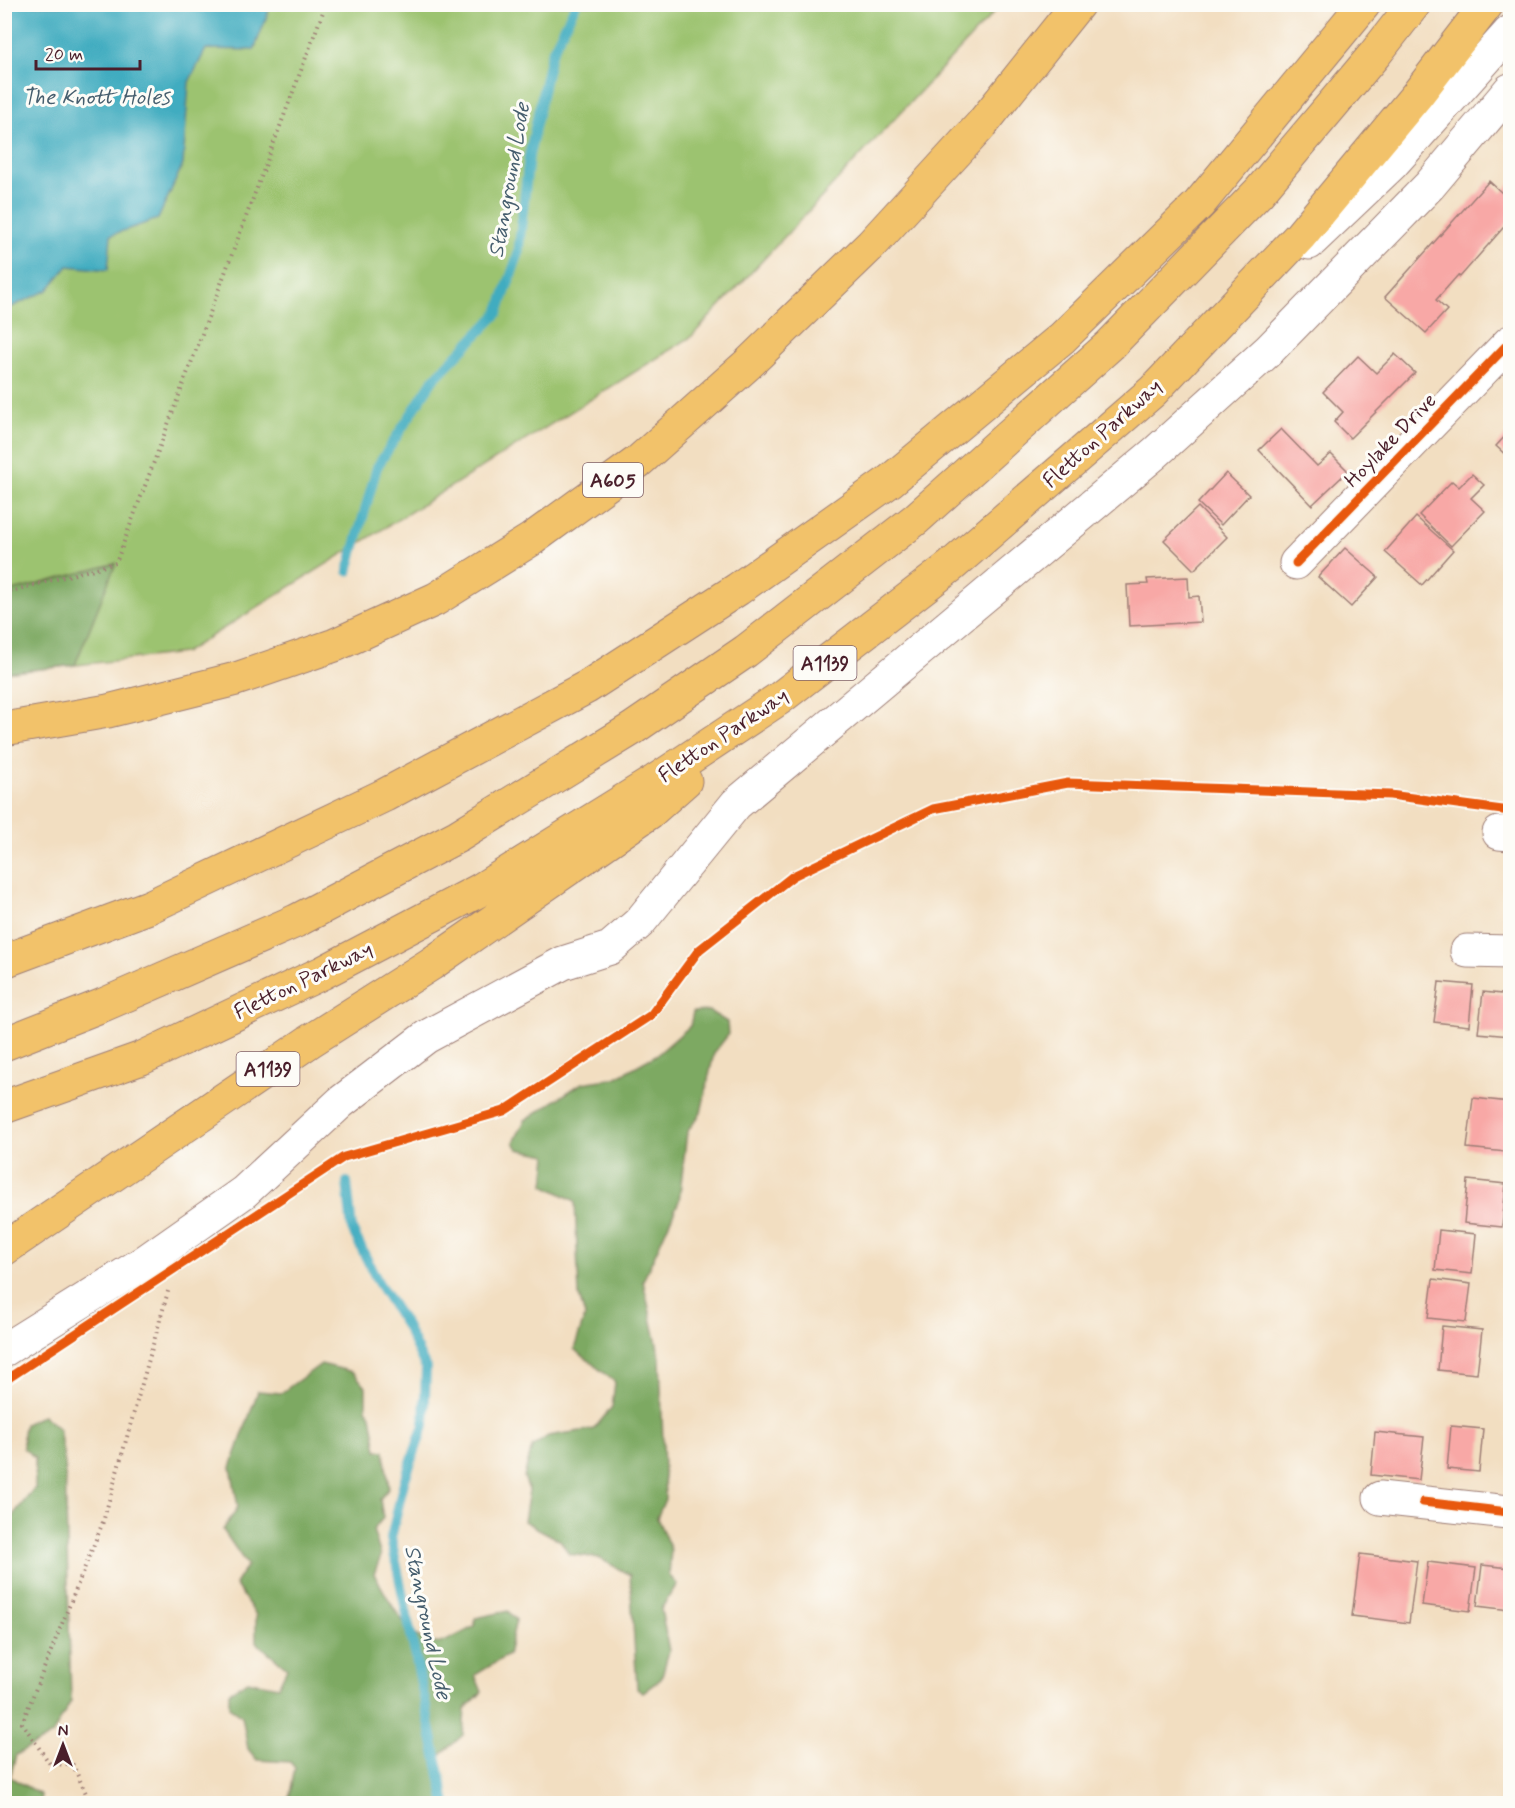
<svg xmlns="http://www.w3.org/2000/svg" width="1515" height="1808" font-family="Mynerve,sans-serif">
  <rect width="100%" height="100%" fill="#fdfcf7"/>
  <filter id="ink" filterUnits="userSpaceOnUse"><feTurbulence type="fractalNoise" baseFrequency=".0167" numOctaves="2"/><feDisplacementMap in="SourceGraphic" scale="12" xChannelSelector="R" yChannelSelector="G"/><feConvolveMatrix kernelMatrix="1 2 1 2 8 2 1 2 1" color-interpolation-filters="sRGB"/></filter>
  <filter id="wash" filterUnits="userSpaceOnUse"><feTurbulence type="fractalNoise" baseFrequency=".008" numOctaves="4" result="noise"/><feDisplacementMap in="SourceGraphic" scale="24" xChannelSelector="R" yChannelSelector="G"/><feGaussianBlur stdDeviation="1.35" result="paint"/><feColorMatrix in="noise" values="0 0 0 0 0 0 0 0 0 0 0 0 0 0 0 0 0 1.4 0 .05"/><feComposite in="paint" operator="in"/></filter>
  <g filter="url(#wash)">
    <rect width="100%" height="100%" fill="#f2dec1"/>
    <!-- green -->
    <path fill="#9cc36f" stroke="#73714d" stroke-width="1.5" d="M4 5H1001L691 337 184 653 5 673Z"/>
    <!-- forest -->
    <path fill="#7da962" stroke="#646446" stroke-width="1.5" d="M116 563 75 665 5 673V593Z
      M709 1011 727 1022 728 1035 714 1053 701 1113 687 1132 679 1201 643 1281 660 1358 665 1499 657 1518 671 1550 669 1575 677 1584 661 1609 669 1651 661 1679 643 1692 637 1688 630 1575 599 1558 569 1554 561 1541 524 1521 529 1490 524 1477 532 1447 548 1436 594 1429 612 1407 615 1382 574 1349 585 1316 579 1296 575 1201 544 1185 547 1155 518 1149 514 1142 525 1120 582 1083 615 1078 658 1054 690 1026 693 1012Z
      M321 1364 353 1372 366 1387V1409L371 1415 377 1450 384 1451 389 1488 380 1499 383 1518 373 1530 381 1556 374 1574C387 1595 410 1648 440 1643 448 1641 467 1630 475 1626V1618L508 1611 516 1620 508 1655 475 1675 482 1692 465 1709 463 1735 433 1762 447 1803H285L290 1794 295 1768 290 1762 257 1760 248 1749 242 1716 229 1707V1692L248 1681 278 1687 287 1668 256 1642V1615L235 1584 247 1565 223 1530 238 1507 231 1467 258 1391 281 1393Z
      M43 1415 59 1429 65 1464 71 1701 52 1735 16 1755 10 1777 41 1795V1803H5V1525L35 1488V1458L23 1448V1432L25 1424Z"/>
    <!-- water -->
    <path fill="#40acc0" stroke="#456676" stroke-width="1.5" d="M4 5H271L254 50 206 49 189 82 183 164 158 219 111 235 108 270 68 266 48 290 5 310Z"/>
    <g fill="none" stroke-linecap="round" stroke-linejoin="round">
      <!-- stream -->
      <path stroke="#40acc0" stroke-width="10" d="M348 571 377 467 433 380 498 313 518 255 529 156 551 54 576 4
        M347 1182 352 1229 378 1282 406 1326 426 1368 424 1425 404 1482 391 1538 446 1804"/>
    </g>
    <g id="blocks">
      <!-- building -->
      <path fill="#f8a8a6" d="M1489 181 1502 193 1510 183V220L1460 277 1458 275 1436 300 1447 310 1426 333 1385 297Z
        M1395 354 1415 373 1350 438 1334 422 1343 412 1323 392 1358 356 1376 373Z
        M1281 429 1317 466 1331 454 1348 471 1312 505 1259 450Z
        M1510 431V459L1496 446Z
        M1226 473 1249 495 1221 525 1198 503Z
        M1472 474 1484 485 1471 498 1485 511 1451 546 1419 515 1452 481 1459 487Z
        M1198 507 1227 537 1194 570 1164 540Z
        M1416 517 1453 550 1422 585 1385 552Z
        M1345 548 1378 577 1351 607 1318 577Z
        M1188 577 1189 597 1199 596 1201 622 1129 626 1127 585 1148 584 1147 579Z
        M1439 982 1473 985 1469 1026 1434 1022Z
        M1483 992 1510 995V1036L1478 1033Z
        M1473 1098 1510 1102 1506 1152 1467 1148Z
        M1468 1180 1506 1184 1502 1227 1464 1223Z
        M1439 1230 1476 1234 1472 1274 1435 1270Z
        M1433 1279 1471 1284 1466 1322 1428 1318Z
        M1442 1326 1482 1330 1477 1374 1438 1370Z
        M1451 1426 1483 1429 1479 1472 1447 1469Z
        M1375 1432 1424 1437 1419 1480 1371 1475Z
        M1360 1554 1417 1561 1409 1623 1352 1616Z
        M1428 1562 1476 1568 1470 1611 1422 1605Z
        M1482 1565 1510 1568V1610L1477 1606Z"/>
    </g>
  </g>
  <g filter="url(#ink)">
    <use href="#blocks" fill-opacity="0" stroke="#9e7e76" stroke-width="1.5"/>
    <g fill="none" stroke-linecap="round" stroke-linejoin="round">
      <defs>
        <path id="minor" d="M1309 243 1392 164 1510 32
          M1296 563 1510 342
          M1499 833 1510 834
          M1467 951 1510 952
          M4 1350 143 1263 244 1192 341 1102 426 1037 563 963 610 948 639 923 736 804 1154 454 1269 350 1430 185 1510 90
          M1380 1498 1508 1512"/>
        <path id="major" d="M4 729 108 711 236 679 335 645 436 599 532 539 639 461 748 364 872 244 982 124 1078 4"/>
        <path id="highway" d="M4 961 149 907 385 795 587 687 738 589 890 481 1062 338 1199 204 1364 4
          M4 1044 103 1005 296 921 458 836 632 729 746 651 916 519 1110 345 1259 192 1375 54 1414 4
          M4 1107 142 1058 322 973 480 890 655 781 780 698 951 566 1153 391 1300 236 1417 95 1487 4
          M4 1249 310 1041 431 964 650 812 685 781"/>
      </defs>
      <!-- minor casing -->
      <use href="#minor" stroke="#9e7e76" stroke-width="35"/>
      <!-- major casing -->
      <use href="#major" stroke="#9e7e76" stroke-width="35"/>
      <!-- highway casing -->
      <use href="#highway" stroke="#9e7e76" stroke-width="35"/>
      <!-- path -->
      <path stroke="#9e7e76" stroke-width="4" stroke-dasharray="1.5 4.5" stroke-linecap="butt" d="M4 593 116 563 326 4
        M88 1804V1798L73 1765 50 1764 22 1723 103 1522 169 1288"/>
      <!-- minor -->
      <use href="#minor" stroke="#fff" stroke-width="33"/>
      <!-- major -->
      <use href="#major" stroke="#f2c26a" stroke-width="33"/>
      <!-- highway -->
      <use href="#highway" stroke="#f2c26a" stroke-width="33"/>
      <defs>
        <path id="cycleway" d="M1296 563 1510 342
          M4 1381 344 1157 504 1111 651 1015 699 950 793 876 933 809 1068 783 1390 795 1510 811
          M1423 1502 1508 1512"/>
      </defs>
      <!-- cycleway casing -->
      <use href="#cycleway" stroke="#fdfcf7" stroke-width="13"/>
      <!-- cycleway -->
      <use href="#cycleway" stroke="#e8590c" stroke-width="9"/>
    </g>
  </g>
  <g text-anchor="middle" stroke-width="6" stroke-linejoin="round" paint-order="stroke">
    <!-- shield labels -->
    <g fill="#fdfcf7" stroke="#806168" stroke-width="1.5">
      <rect x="583" y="463" width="60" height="34" rx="4.5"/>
      <rect x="793.5" y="646" width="63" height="34" rx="4.5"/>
      <rect x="236.5" y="1052" width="63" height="34" rx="4.5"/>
    </g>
    <g font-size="20" font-weight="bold" fill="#4a1f2b">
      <text x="613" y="487">A605</text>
      <text x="825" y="670">A1139</text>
      <text x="268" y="1076">A1139</text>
    </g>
    <!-- street labels -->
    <g font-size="21" fill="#4a1f2b" stroke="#fdfcf7">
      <text transform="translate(1102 433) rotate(-42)" y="7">Fletton Parkway</text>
      <text transform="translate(1390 440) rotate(-46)" y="7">Hoylake Drive</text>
      <text transform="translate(723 735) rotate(-34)" y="7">Fletton Parkway</text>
      <text transform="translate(303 980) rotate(-26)" y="7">Fletton Parkway</text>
    </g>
    <!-- water labels -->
    <g font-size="22" font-style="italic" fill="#465e6e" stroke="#fdfcf7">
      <text x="96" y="104">The Knott Holes</text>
      <text transform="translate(508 180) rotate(-80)" y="8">Stanground Lode</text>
      <text transform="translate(429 1622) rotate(78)" y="8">Stanground Lode</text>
    </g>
  </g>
  <!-- margin -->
  <rect width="1515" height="1808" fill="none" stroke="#fdfcf7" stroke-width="24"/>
  <!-- north arrow -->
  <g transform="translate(63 1745)" stroke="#fdfcf7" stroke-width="4.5" paint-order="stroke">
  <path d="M0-4.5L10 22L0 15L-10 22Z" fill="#4a1f2b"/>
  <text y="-9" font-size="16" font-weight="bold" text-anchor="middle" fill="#4a1f2b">N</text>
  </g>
  <!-- scale -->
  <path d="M36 60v9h104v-9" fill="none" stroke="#4a1f2b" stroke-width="3"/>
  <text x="45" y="60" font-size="18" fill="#4a1f2b" stroke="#fdfcf7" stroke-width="4.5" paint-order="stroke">20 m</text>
</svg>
